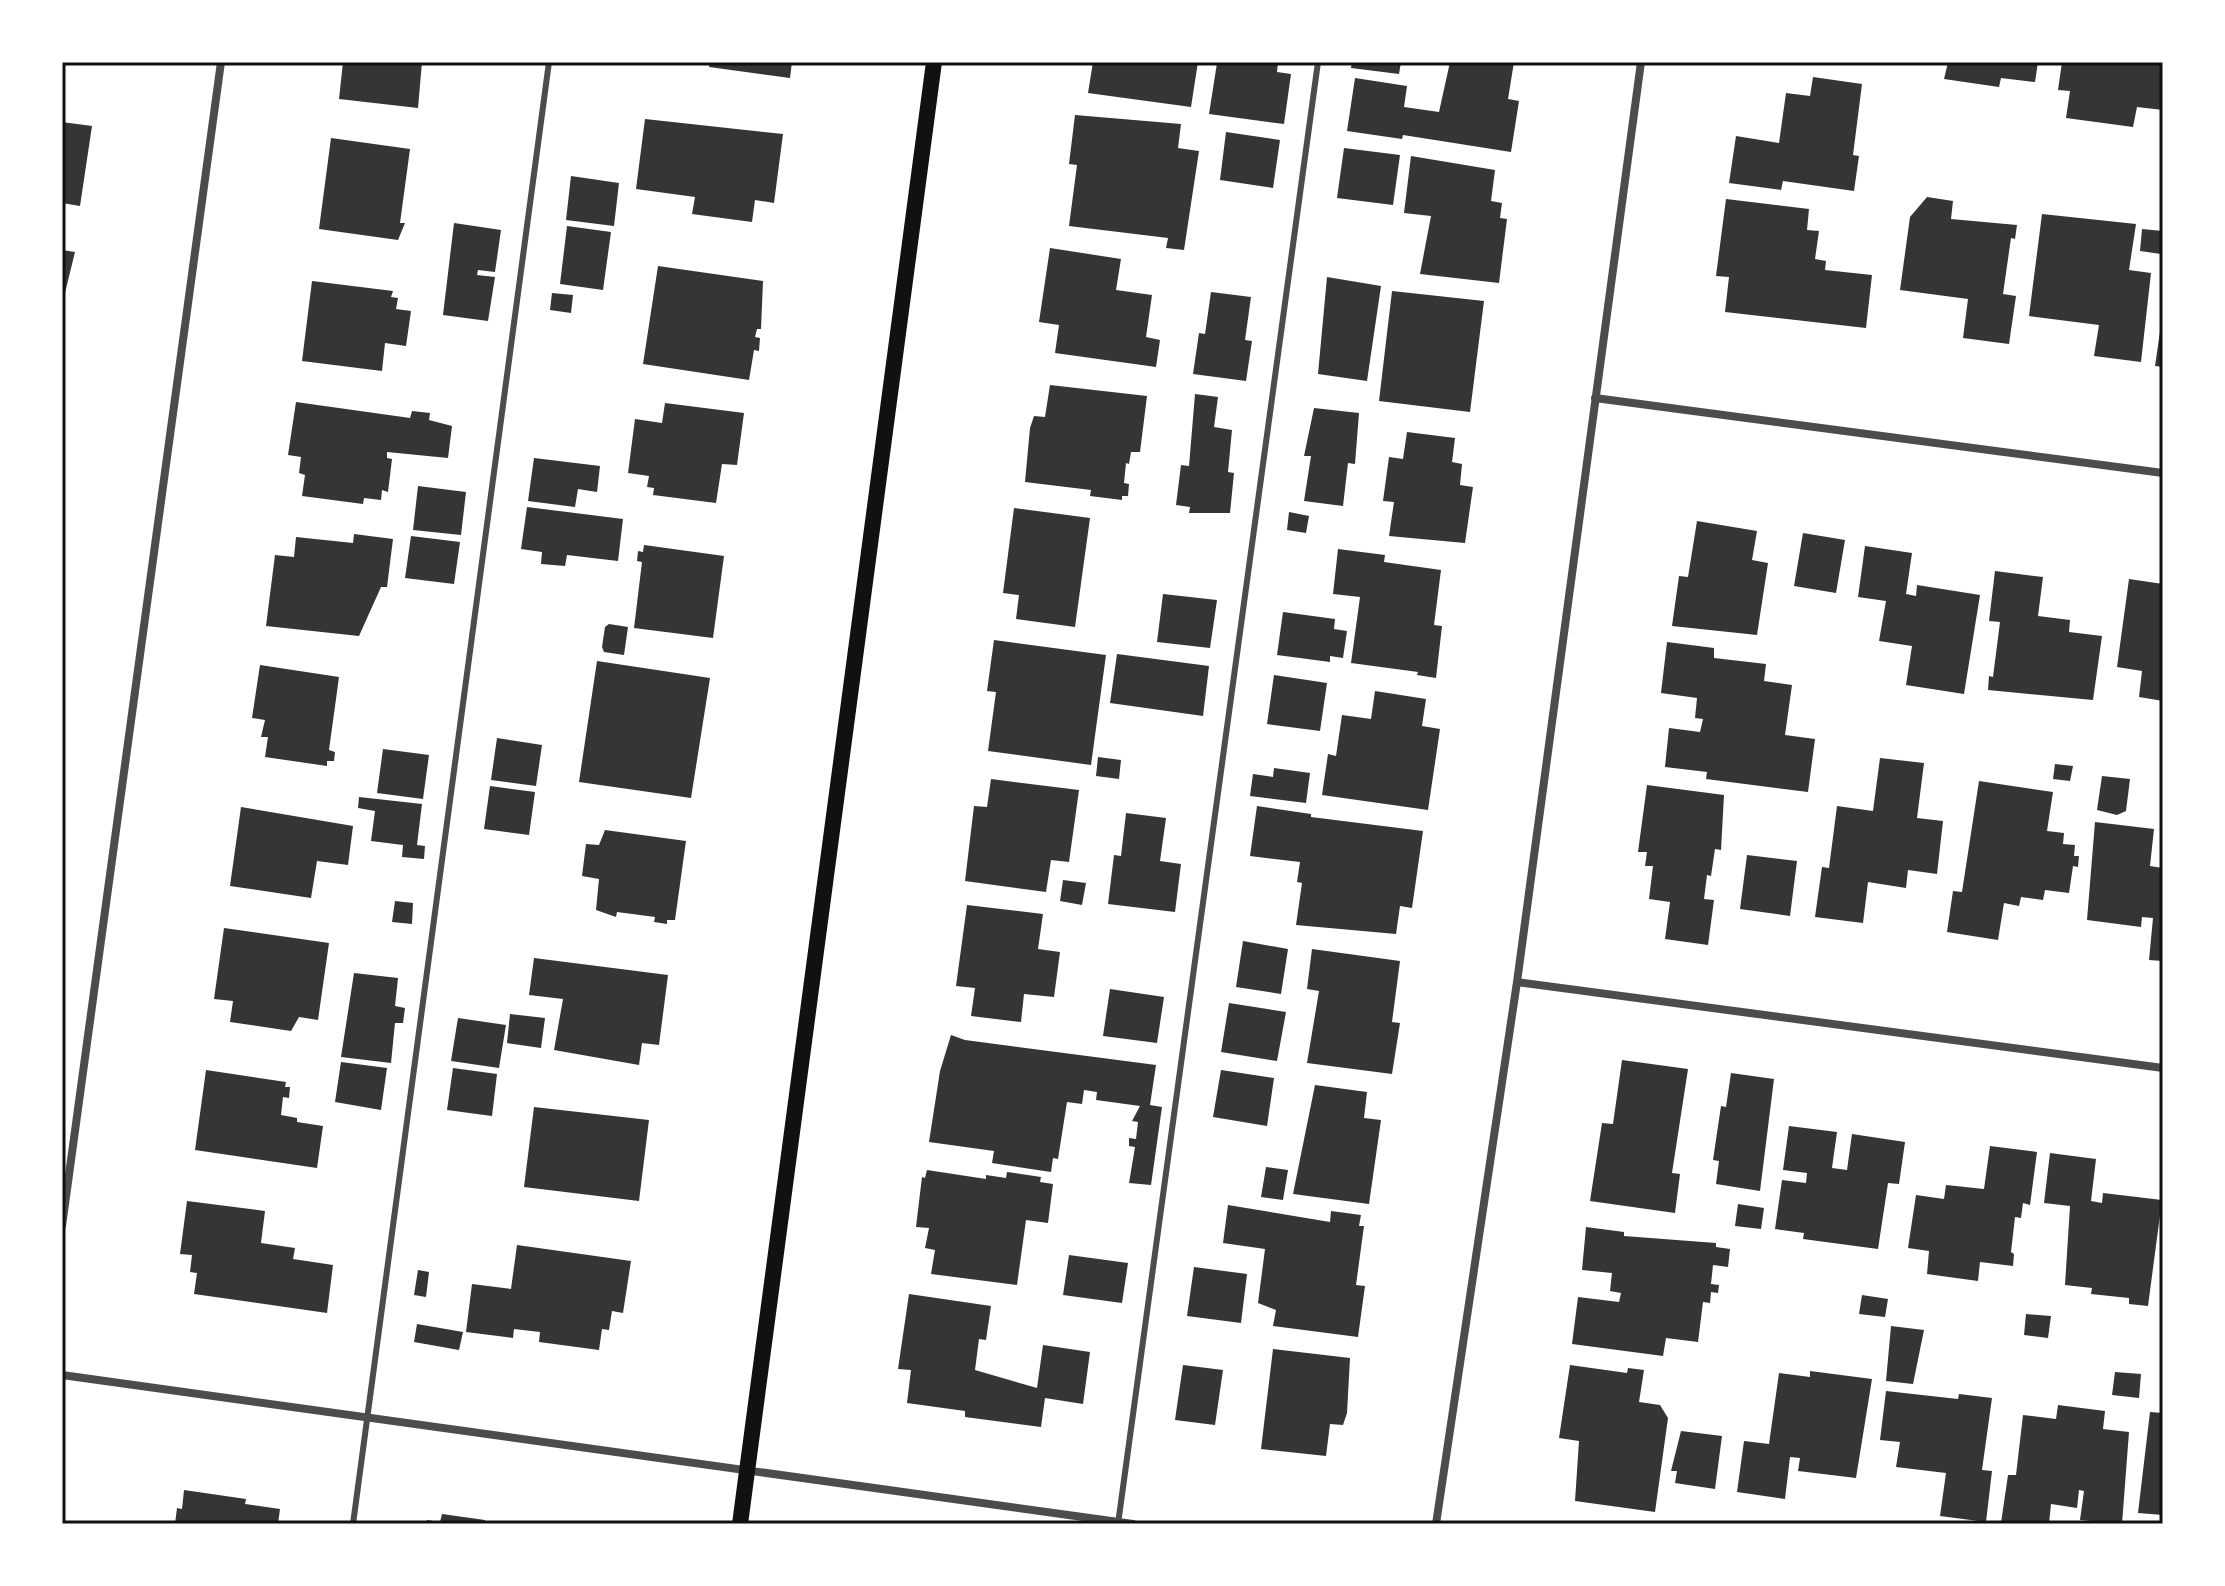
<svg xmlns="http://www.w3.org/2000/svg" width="2225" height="1586" font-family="Lato,sans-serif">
  <rect width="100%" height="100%" fill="#fff"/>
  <!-- building -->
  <path fill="#353535" d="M343 62H422L418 108 339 99Z
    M710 62H792L790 78 709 67Z
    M1093 62H1198L1191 107 1088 93Z
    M1224 62H1278L1277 72 1291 74 1284 124 1209 114 1217 63Z
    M1352 62H1401L1399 74 1351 68Z
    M1450 62H1514L1508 99 1519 101 1511 152 1403 135 1402 139 1347 131 1355 78 1407 86 1404 107 1439 112Z
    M1948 62H2038L2035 82 2001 78 1999 87 1944 79Z
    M2062 62H2163V110L2137 107 2133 127 2066 118 2070 91 2058 90Z
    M1813 77 1862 84 1853 155 1859 156 1854 191 1783 181 1781 190 1729 183 1736 136 1779 143 1786 93 1810 96Z
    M1075 115 1181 124 1178 148 1199 151 1184 250 1166 248 1168 238 1069 226 1077 165 1069 164Z
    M645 119 783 134 774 203 755 200 752 222 692 214 695 197 636 189Z
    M62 122 92 126 80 206 62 203Z
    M1226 132 1280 140 1273 188 1220 180Z
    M331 138 410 149 400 223H405L398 240 319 229Z
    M1344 148 1400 155 1393 205 1337 198Z
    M1411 156 1495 170 1491 201 1502 203 1500 218 1507 219 1499 283 1420 274 1431 216 1404 213Z
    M571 176 619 183 614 226 566 220Z
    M1927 197 1953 201 1951 219 2017 225 2015 239 2011 238 2003 294 2016 296 2009 344 1963 338 1968 299 1900 290 1910 217Z
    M1726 199 1809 209 1807 230 1819 231 1815 259 1826 261 1825 270 1872 275 1866 328 1725 312 1729 277 1716 276Z
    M2042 214 2136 224 2129 270 2151 273 2141 362 2094 356 2099 325 2029 316Z
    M454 223 501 230 495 272 478 270 477 275 495 277 488 321 443 315Z
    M567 226 611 232 603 290 560 284Z
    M2142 229 2163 231 2161 254 2140 251Z
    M1050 248 1121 259 1116 290 1152 295 1146 337 1160 340 1156 367 1055 353 1059 325 1039 322Z
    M62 250 75 252 64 297 62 296Z
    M658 266 763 281 761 329H757L755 337 760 338 759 351 754 350 749 380 643 364Z
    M1327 277 1381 286 1367 381 1318 374Z
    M312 281 393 291 391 297 398 298 396 309 411 311 406 346 385 343 382 371 302 361Z
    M1392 291 1484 301 1470 412 1379 401Z
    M1211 292 1251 297 1245 340 1252 341 1246 381 1193 374 1199 333 1205 334Z
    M552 293 573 295 571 313 550 310Z
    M2161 325H2163V367L2155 366Z
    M1050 385 1147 396 1140 452H1131L1129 464 1126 463 1124 483 1129 484 1128 496H1122V500L1090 496 1091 490 1025 482 1030 428 1034 416 1045 417Z
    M1195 394 1218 397 1214 427 1232 430 1228 472 1234 473 1230 513H1189L1190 507 1176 505 1181 465 1189 466Z
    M296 402 410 418 412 411 430 413 429 420 452 426 448 458 387 452V458L392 459 388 492 382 490 381 500 364 498 363 504 302 496 305 475 299 473 301 457 288 455Z
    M665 403 744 413 737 465 722 464 716 503 653 495 654 488 647 487 649 476 628 473 635 419 662 423Z
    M1314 408 1359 413 1355 464 1348 463 1343 506 1304 501 1311 456H1304Z
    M1407 432 1455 438 1452 462 1462 464 1460 485 1473 487 1465 543 1389 536 1394 502 1383 501 1389 457 1403 459Z
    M534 458 600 466 597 492 578 489 575 507 528 501Z
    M418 486 466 492 461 535 413 530Z
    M527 507 623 519 618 561 567 555 565 566 541 564 542 552 521 549Z
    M1014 508 1090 518 1075 627 1016 619 1019 595 1003 593Z
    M1289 512 1309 516 1306 533 1287 530Z
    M1697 521 1757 531 1752 560 1768 563 1757 635 1672 626 1679 576 1688 577Z
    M1803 533 1845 540 1836 593 1794 586Z
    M354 534 393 539 387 587H381L359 636 266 626 275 555 294 557 296 537 353 543Z
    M411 536 460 542 454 584 405 578Z
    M644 545 724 556 713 638 634 628 642 562 637 561 638 551 643 552Z
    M1865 546 1912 553 1906 594 1916 596 1917 585 1980 595 1964 694 1906 685 1912 646 1879 641 1886 601 1858 597Z
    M1338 549 1385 555 1384 562 1441 570 1434 625 1442 626 1436 678 1417 675 1418 672 1351 663 1360 597 1333 594Z
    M1995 571 2043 577 2038 616 2070 620 2069 632 2102 636 2093 700 1988 690 1989 676 1993 677 2000 622 1989 621Z
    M2129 579 2163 584V701L2139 697 2142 671 2117 667Z
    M1163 594 1217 600 1210 648 1157 642Z
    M1283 612 1335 619 1334 629 1347 631 1343 658 1330 656V662L1277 655Z
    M609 624 628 627 624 655 604 652 602 647 605 627Z
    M994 640 1106 655 1091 765 988 751 996 692 987 691Z
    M1667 642 1714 648V658L1766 664 1764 681 1792 685 1785 735 1815 739 1808 792 1706 779 1707 772 1665 767 1669 728 1700 732 1703 719 1695 718 1697 698 1661 693Z
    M1117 654 1209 666 1203 716 1110 703Z
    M597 661 710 678 691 798 579 782Z
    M260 665 339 677 329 750 335 752 334 761H327V766L265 757 268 737H261L265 720 252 718Z
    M1274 675 1327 683 1320 731 1267 724Z
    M1375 691 1426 699 1422 726 1440 729 1428 810 1322 795 1328 754 1336 756 1342 715 1371 719Z
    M497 738 542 745 536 786 491 780Z
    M383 749 429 755 423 799 377 793Z
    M1098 757 1121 760 1119 779 1096 776Z
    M1880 758 1924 763 1917 818 1943 821 1937 874 1908 870 1906 888 1868 882 1863 923 1815 917 1822 867 1829 868 1837 806 1873 811Z
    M2055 764 2073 766 2070 781 2053 779Z
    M1274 768 1310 773 1306 803 1250 796 1253 774 1273 777Z
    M2102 776 2130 779 2126 811 2117 815 2097 810Z
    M991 779 1079 790 1069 862 1051 860 1046 892 965 881 974 806 987 807Z
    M1979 781 2053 792 2047 831 2064 833 2063 844 2075 845 2074 856H2079L2078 867 2073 866 2069 893 2045 890 2043 900 2021 897 2019 906 2004 903 1998 940 1947 932 1953 891 1962 892Z
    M1647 785 1724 795 1721 850 1715 849 1711 876 1707 875 1704 899 1714 900 1708 945 1665 939 1670 902 1649 899 1653 866H1645L1647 852H1638Z
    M490 786 535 792 529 835 484 829Z
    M359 797 422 804 417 845 425 846 424 859 402 857 403 845 371 841 375 811 358 808Z
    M1257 806 1311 814V817L1423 831 1412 908 1400 906 1396 934 1296 925 1302 883 1297 882 1300 862 1250 856Z
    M241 807 353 826 348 865 317 861 311 898 230 886Z
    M1126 813 1166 818 1160 861 1181 864 1175 912 1108 904 1114 855 1121 856Z
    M2095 822 2154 829 2150 866 2163 868V961L2149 960 2153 918 2142 917 2141 927 2087 920Z
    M605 830 686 841 675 920H667V924L654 922 655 917 617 912 616 917 596 910 599 879 582 876 586 844 599 845Z
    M1747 855 1797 861 1790 916 1740 909Z
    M1063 880 1086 883 1082 905 1060 901Z
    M395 901 413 903 412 924 392 922Z
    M967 905 1043 914 1038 949 1060 952 1054 997 1024 994 1021 1022 971 1016 975 988 956 986Z
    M224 928 329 943 318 1020 299 1017 291 1031 230 1022 233 1001 214 999Z
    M1243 941 1288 949 1281 994 1236 987Z
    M1312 949 1400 961 1392 1022 1400 1023 1392 1074 1307 1063 1319 991 1307 989Z
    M534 958 668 975 659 1045 642 1043 639 1065 554 1050 563 999 529 995Z
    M354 973 398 978 395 1006 405 1008 403 1023H395L391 1063 341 1057Z
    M1110 989 1164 997 1157 1043 1103 1036Z
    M1229 1003 1286 1012 1277 1061 1221 1052Z
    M510 1014 545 1018 541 1048 507 1043Z
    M458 1018 506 1025 499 1068 451 1061Z
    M951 1035 965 1040 1156 1065 1150 1105 1162 1107 1151 1185 1129 1183 1135 1147 1129 1146V1138L1136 1139 1138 1122 1132 1121 1140 1106 1096 1100 1097 1092 1084 1090 1082 1104 1067 1102 1058 1159 1053 1158 1051 1172 992 1163 994 1151 929 1142 940 1071Z
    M1622 1060 1688 1069 1672 1173 1680 1174 1675 1213 1590 1201 1602 1123 1613 1124Z
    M341 1062 387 1068 381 1110 335 1102Z
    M453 1068 497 1074 492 1116 447 1110Z
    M206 1070 286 1082 285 1087H290L289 1098 283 1097 281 1115 297 1118V1122L323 1126 317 1168 195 1150Z
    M1221 1070 1274 1078 1267 1126 1213 1117Z
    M1731 1073 1774 1079 1760 1191 1716 1184 1719 1161 1713 1160 1721 1106 1726 1107Z
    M1315 1085 1367 1092 1364 1118 1381 1120 1369 1204 1293 1194Z
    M534 1107 649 1120 639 1201 524 1187Z
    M1789 1126 1837 1132 1832 1168 1847 1170 1852 1134 1905 1142 1899 1184 1888 1183 1878 1249 1803 1239 1804 1233 1775 1229 1782 1180 1806 1183 1807 1173 1783 1170Z
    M1990 1146 2037 1152 2030 1205 2023 1203 2021 1218 2015 1217 2011 1252 2014 1254 2013 1266 1980 1262 1978 1281 1927 1274 1929 1251 1908 1248 1916 1195 1944 1199 1946 1185 1984 1189Z
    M2050 1153 2096 1159 2091 1201 2102 1203 2103 1193 2162 1200 2148 1306 2129 1304V1298L2091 1294 2092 1288 2065 1285 2070 1206 2044 1203Z
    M1266 1167 1288 1170 1283 1200 1261 1197Z
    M927 1170 986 1179V1175L1006 1178 1007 1172 1041 1177 1040 1182 1053 1184 1048 1223 1026 1220 1017 1285 931 1274 935 1250 925 1248 929 1228 916 1227 922 1177 925 1178Z
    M187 1201 265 1211 261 1243 295 1248 293 1259 333 1265 327 1313 194 1294 197 1273 190 1272 192 1255 180 1254Z
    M1738 1204 1764 1208 1761 1229 1735 1226Z
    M1228 1205 1330 1222 1331 1211 1361 1215 1359 1226H1364L1356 1285 1365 1286 1358 1337 1273 1326 1276 1310 1258 1303 1265 1249 1223 1243Z
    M1586 1227 1624 1232V1236L1716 1243V1247L1730 1249 1728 1267 1713 1265 1711 1284 1719 1285 1718 1293 1711 1292 1710 1303 1703 1302 1698 1342 1666 1338 1663 1356 1572 1344 1578 1297 1619 1302 1621 1293 1610 1291 1612 1273 1582 1270Z
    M517 1245 631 1261 623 1313 612 1311 609 1330 602 1329 599 1350 539 1342 540 1332 514 1329 513 1338 466 1332 472 1284 511 1289Z
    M1069 1255 1128 1263 1122 1303 1063 1295Z
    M1194 1267 1247 1274 1241 1323 1187 1316Z
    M418 1270 429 1272 426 1297 414 1295Z
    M909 1294 991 1306 986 1340 979 1339 975 1370 1037 1388 1043 1345 1090 1352 1083 1404 1045 1398 1041 1427 965 1417V1411L907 1403 911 1370 898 1369Z
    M1862 1295 1888 1299 1885 1317 1859 1314Z
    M2026 1314 2051 1316 2048 1338 2024 1335Z
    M417 1324 463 1332 459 1350 414 1342Z
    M1891 1326 1924 1330 1913 1384 1886 1381Z
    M1273 1349 1350 1358 1347 1413 1343 1425 1330 1424 1326 1456 1261 1449Z
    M1183 1365 1223 1370 1215 1425 1175 1420Z
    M1570 1365 1627 1373 1628 1368 1644 1370 1639 1402 1660 1405 1668 1418 1655 1512 1575 1501 1579 1441 1559 1438Z
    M1810 1371 1872 1379 1856 1478 1798 1471 1800 1458 1790 1457 1785 1499 1737 1492 1744 1441 1769 1444 1779 1373 1810 1377Z
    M2115 1372 2141 1374 2139 1398 2112 1395Z
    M1886 1391 1958 1399 1959 1394 1992 1398 1982 1470 1992 1471 1986 1522 1940 1516 1946 1473 1896 1467 1900 1442 1880 1440Z
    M2058 1405 2105 1411 2103 1429 2129 1432 2122 1524 2080 1520 2084 1491 2079 1490 2077 1508 2051 1504 2049 1524 2001 1523 2008 1475H2016L2023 1415 2056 1419Z
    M2150 1412 2163 1413V1515L2138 1513Z
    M1681 1431 1722 1436 1715 1489 1675 1483 1677 1471H1671Z
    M184 1490 246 1499 245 1504 280 1509 278 1524H175L177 1508 182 1509Z
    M442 1514 485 1520 484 1524H427V1520L440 1522Z"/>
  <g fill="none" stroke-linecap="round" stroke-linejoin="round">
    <!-- service -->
    <path stroke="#4c4c4c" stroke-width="6" d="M353 1524 549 62
      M1118 1524 1318 62"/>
    <!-- minor -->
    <path stroke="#4c4c4c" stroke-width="8" d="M1595 398 2163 473
      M1517 982 2163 1068
      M62 1226 221 62
      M62 1375 1133 1524
      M1436 1524 1517 982 1641 62"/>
    <!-- secondary -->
    <path stroke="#111" stroke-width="16" d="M740 1524 934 62"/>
  </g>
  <!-- border -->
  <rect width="2225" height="1586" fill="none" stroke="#ffffff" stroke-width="128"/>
  <rect x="64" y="64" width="2097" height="1458" fill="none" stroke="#111" stroke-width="3"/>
</svg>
